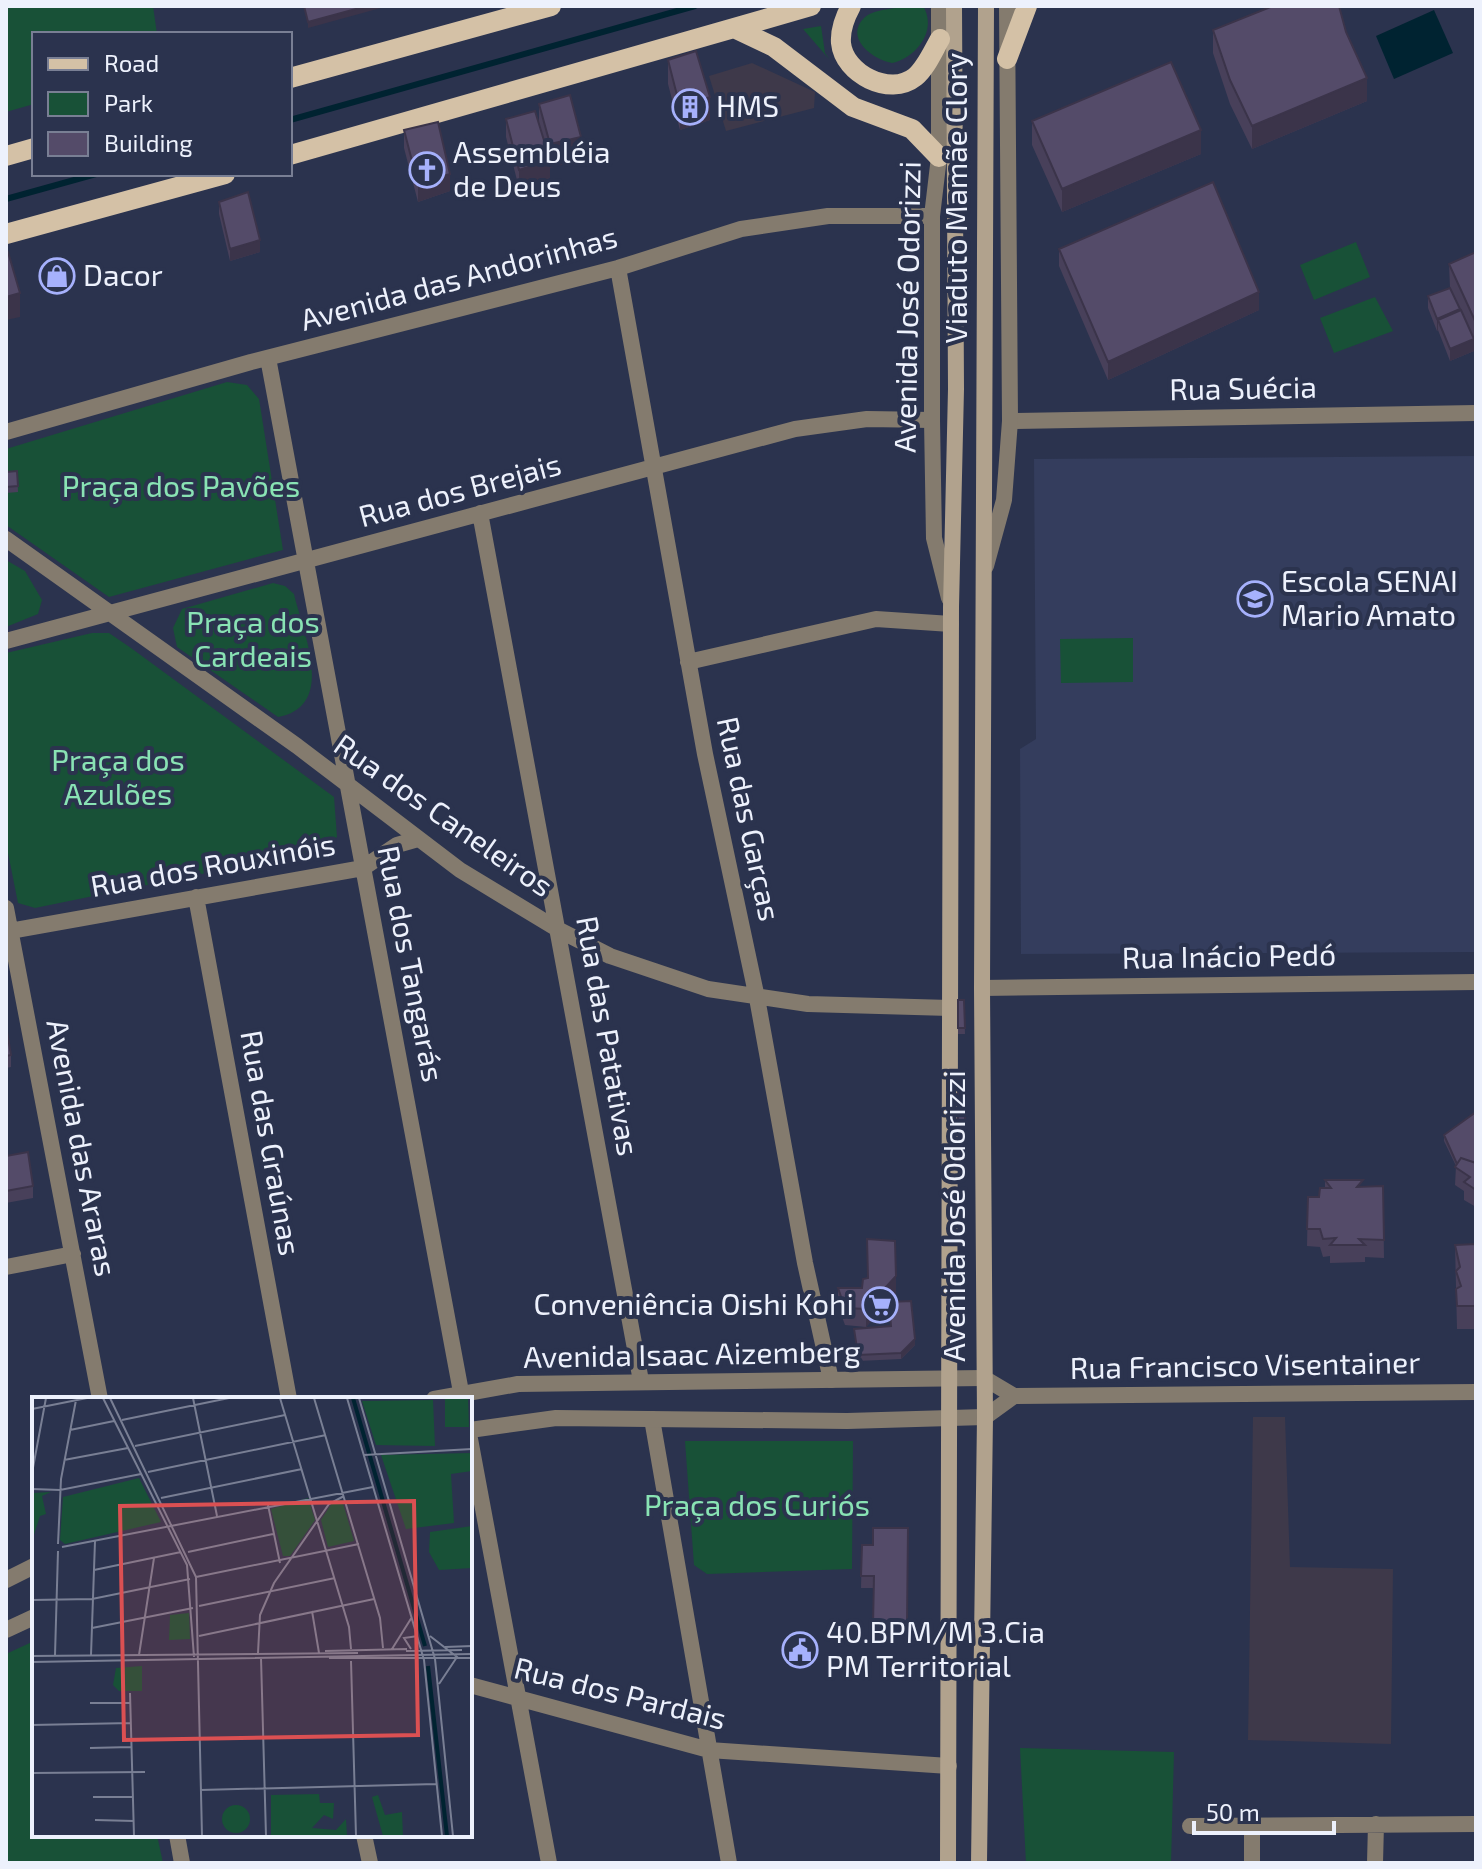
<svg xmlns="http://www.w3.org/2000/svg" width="1482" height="1869" font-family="'Exo 2',sans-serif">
  <rect width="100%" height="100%" fill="#2b334e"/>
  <!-- commercial -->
  <path fill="#3e394a" d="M752 63 815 92 814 108 726 131 709 76Z
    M1253 1417H1285L1290 1567 1393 1569 1391 1744 1248 1740Z"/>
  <!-- built -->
  <path fill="#343d5d" d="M1476 456V952L1021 954 1020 749 1036 739 1034 459Z"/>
  <!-- green -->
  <path fill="#185137" d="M6 6H153L157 34H34V104L6 112Z
    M907 6H923C938 30 916 58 892 63 873 60 844 38 864 18 873 9 895 9 907 6Z
    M821 26 825 53 829 59 803 29Z
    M1356 242 1370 277 1314 300 1300 265Z
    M1375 297 1393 331 1334 353 1320 318Z
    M227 382 247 385 259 399 283 550 109 597 6 525V449Z
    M6 560 25 571 42 600 38 614 6 627Z
    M273 583 285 586 294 594C303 633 337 706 278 717L177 647 173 628 182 609Z
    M92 633H109L131 648 334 797 337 837 314 851 35 908 18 903 6 843V653Z
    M1133 638V682L1061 683 1060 639Z
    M685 1441H853L852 1569 707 1574 694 1565Z
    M34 1641V1835H157L163 1863H6V1654Z
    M1020 1748 1174 1752 1171 1863H1026Z"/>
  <!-- water -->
  <path fill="#002331" d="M1434 10 1453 53 1394 79 1376 36Z"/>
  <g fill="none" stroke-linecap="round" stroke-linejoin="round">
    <!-- stream -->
    <path stroke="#002331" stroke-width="6" d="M290 120 695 6
      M6 199 96 174"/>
    <!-- minor -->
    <path stroke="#847b6e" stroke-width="16" d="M618 268 705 754 757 998 805 1263 831 1380
      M268 358 461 1392
      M1010 421 1476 413
      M6 432 251 362 618 268 741 229 828 216H932
      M480 513 641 1381
      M6 539 297 746 460 870 559 930 610 956 708 989 808 1004 950 1008
      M6 641 795 429 867 419 932 420
      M688 662 876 619 951 624
      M196 897 289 1399
      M6 908 100 1399
      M10 931 363 868 397 845 418 839
      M982 988 1476 982
      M6 1267 73 1254
      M984 1378 1014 1396 1476 1392
      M985 1417 1014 1396
      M652 1419 729 1863
      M470 1439 549 1863
      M470 1685 709 1750 949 1766
      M1190 1826 1476 1824
      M177 1835 182 1863
      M364 1835 370 1863
      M1252 1863V1825
      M1375 1863 1376 1824"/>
    <!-- tertiary -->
    <path stroke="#847b6e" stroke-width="16" d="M939 6V157L932 216V420L934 538 949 598
      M986 566 1004 500 1010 421 1007 6
      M434 1399 518 1384 984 1378
      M470 1430 556 1418 847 1421 985 1417
      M6 1580 34 1566
      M6 1630 34 1617"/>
    <!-- secondary -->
    <path stroke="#b1a28d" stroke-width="16" d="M948 1863 951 607 956 389 954 6
      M979 1863 985 1417 982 988 986 6"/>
    <!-- primary -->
    <path stroke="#d4c1a6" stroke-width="20" d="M851 6C845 17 840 30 841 43 844 74 890 97 915 77 926 68 933 51 940 39
      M734 28 774 47 853 107 912 129 939 157
      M1007 59 1027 6
      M290 78 551 6
      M290 155 811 6
      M6 156 34 148
      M6 234 225 174"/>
  </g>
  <!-- wall -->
  <path fill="#48405a" d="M1213 30 1367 101 1252 149 1230 104 1213 53Z
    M668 60 710 120 680 130 668 84Z
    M539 104 581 160 550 167V178L519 188 506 137V119L539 124Z
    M1032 121 1201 154 1062 212 1032 145Z
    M404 130 450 191 418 202 404 148Z
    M219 202 260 252 230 261 219 214Z
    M1059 249 1259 310 1108 380 1059 266Z
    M1476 252V347L1474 342V351L1450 361 1438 330 1437 331 1428 308V296L1450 288 1449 264Z
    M17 471 18 492 6 493V472Z
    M958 1000H964L965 1034H958Z
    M6 1026 11 1055V1067L6 1068Z
    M958 1099 965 1126V1132H958Z
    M1476 1112V1207L1464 1200V1191L1455 1185 1456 1166 1444 1141V1135Z
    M6 1156 33 1186V1198L6 1203Z
    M1325 1180 1363 1187 1383 1186 1384 1258 1365 1257V1262L1330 1263V1256L1323 1257 1320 1247 1307 1246 1308 1197H1319L1325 1188Z
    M867 1239 896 1293 866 1327 845 1325 838 1306V1288H862L868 1278Z
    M1476 1244V1329H1457L1455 1245Z
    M854 1329 915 1345 901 1359 858 1361Z
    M908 1528 907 1638 873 1637V1588H861L862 1545H873Z"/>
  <!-- shaded-wall -->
  <path fill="#3b344a" d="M367 6H388L308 28V22Z
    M1367 78V101L1252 149V126Z
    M710 97V120L680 130V107Z
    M1201 130V154L1062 212V189Z
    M581 137V160L550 168V144Z
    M550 160V178L519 188V170Z
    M450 174V191L418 202V184Z
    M260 240V252L230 261V249Z
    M1259 292V310L1108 380V362Z
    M20 293V317L6 320V297Z
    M1460 309V321L1438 320V330L1437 331V319Z
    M1474 339V351L1450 361V349Z
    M896 1276V1293L866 1327V1309Z
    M915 1339V1345L901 1359V1353Z"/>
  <!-- building -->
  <path fill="#544b69" stroke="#3b344a" stroke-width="2" d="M304 6H367L308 22Z
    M1273 6H1339L1346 32 1367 78 1252 126 1230 80 1213 30Z
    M696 51 710 97 680 107 668 60Z
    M1171 62 1201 130 1062 189 1032 121Z
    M570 95 581 137 550 144 539 104Z
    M535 111 550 160 519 170 506 119Z
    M438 122 450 174 418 184 404 130Z
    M1213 182 1259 292 1108 362 1059 249Z
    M248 192 260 240 230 249 219 202Z
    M6 252H8L20 293 6 297Z
    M1476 252V323L1449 264Z
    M1450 288 1460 309 1437 319 1428 296Z
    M1461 310 1474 339 1450 349 1438 320Z
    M17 471 18 486 6 487V472Z
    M958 1000H964L965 1028H958Z
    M6 1026 11 1055 6 1056Z
    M965 1092V1126H958V1093Z
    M1476 1112V1163L1461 1158 1457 1164 1444 1135Z
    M28 1152 33 1186 6 1191V1156Z
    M1461 1158 1476 1163V1190L1464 1182 1470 1177 1455 1167Z
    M1325 1180H1363L1357 1187 1383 1186 1384 1240 1359 1239 1365 1245H1330L1336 1238 1323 1239 1320 1229H1307L1308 1197H1319L1320 1188H1331Z
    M867 1239 895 1241 896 1276 866 1309 845 1308 838 1288H862L863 1279 868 1278Z
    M1476 1244V1306H1457L1456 1289 1461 1286 1456 1271 1460 1267 1455 1245Z
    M911 1301 915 1339 901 1353 858 1355 854 1329 891 1326 889 1302Z
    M873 1528H908L907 1626 873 1625 874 1576H861L862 1545H873Z"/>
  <!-- icons -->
  <defs>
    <symbol id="building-ring" viewBox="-11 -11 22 22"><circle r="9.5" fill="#2b334e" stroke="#a6b1fc" stroke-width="1.5"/><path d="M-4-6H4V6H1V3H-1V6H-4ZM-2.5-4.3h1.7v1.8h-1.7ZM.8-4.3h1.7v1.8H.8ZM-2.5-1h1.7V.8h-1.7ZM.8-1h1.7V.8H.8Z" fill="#a6b1fc"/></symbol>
    <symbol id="church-ring" viewBox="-11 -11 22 22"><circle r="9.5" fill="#2b334e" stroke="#a6b1fc" stroke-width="1.5"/><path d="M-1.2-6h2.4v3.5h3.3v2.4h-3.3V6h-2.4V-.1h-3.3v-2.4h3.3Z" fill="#a6b1fc"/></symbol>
    <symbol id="shop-ring" viewBox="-11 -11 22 22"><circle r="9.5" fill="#2b334e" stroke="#a6b1fc" stroke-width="1.5"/><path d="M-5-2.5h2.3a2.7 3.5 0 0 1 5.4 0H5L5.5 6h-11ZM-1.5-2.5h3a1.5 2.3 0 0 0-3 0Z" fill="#a6b1fc"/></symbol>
    <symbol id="university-ring" viewBox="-11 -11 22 22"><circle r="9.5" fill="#2b334e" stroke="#a6b1fc" stroke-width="1.5"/><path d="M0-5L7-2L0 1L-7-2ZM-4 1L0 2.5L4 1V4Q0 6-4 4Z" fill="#a6b1fc"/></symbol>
    <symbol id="supermarket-ring" viewBox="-11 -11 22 22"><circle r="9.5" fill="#2b334e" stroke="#a6b1fc" stroke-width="1.5"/><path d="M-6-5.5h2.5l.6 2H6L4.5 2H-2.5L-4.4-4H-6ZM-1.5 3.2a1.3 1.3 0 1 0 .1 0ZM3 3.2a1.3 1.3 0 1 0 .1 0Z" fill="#a6b1fc"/></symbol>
    <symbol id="civic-ring" viewBox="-11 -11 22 22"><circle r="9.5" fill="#2b334e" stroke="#a6b1fc" stroke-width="1.5"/><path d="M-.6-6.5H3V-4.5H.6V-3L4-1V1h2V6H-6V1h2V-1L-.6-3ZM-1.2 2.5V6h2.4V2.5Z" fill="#a6b1fc"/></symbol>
  </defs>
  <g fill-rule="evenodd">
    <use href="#building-ring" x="670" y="87" width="40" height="40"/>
    <use href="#church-ring" x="407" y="150" width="40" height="40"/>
    <use href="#shop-ring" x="37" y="256" width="40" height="40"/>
    <use href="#university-ring" x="1235" y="579" width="40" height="40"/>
    <use href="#supermarket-ring" x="860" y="1285" width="40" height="40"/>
    <use href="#civic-ring" x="780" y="1630" width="40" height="40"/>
  </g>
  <g text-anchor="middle" stroke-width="8" stroke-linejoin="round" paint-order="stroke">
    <!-- poi labels -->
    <g font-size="30" fill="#edf1fc" stroke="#2b334e" text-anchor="start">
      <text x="716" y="117">HMS</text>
      <text x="453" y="163">Assembléia<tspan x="453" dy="34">de Deus</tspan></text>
      <text x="83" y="286">Dacor</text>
      <text x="1281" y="592">Escola SENAI<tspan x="1281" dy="34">Mario Amato</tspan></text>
      <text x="854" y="1315" text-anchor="end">Conveniência Oishi Kohi</text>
      <text x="826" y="1643">40.BPM/M 3.Cia<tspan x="826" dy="34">PM Territorial</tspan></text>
    </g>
    <!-- street labels -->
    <g font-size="30" fill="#edf1fc" stroke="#2b334e">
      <text transform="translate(957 198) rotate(-90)" y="10">Viaduto Mamãe Clory</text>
      <text transform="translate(459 279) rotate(-15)" y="10">Avenida das Andorinhas</text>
      <text transform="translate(908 307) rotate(-89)" y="10">Avenida José Odorizzi</text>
      <text transform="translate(1243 389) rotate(-1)" y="10">Rua Suécia</text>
      <text transform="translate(460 491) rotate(-15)" y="10">Rua dos Brejais</text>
      <text transform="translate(443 816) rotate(35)" y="10">Rua dos Caneleiros</text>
      <text transform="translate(748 819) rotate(78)" y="10">Rua das Garças</text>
      <text transform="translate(213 866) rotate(-10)" y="10">Rua dos Rouxinóis</text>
      <text transform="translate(1229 957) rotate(-1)" y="10">Rua Inácio Pedó</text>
      <text transform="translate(410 964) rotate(79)" y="10">Rua dos Tangarás</text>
      <text transform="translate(607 1036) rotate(80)" y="10">Rua das Patativas</text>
      <text transform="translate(270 1143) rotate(80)" y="10">Rua das Graúnas</text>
      <text transform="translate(81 1148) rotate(79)" y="10">Avenida das Araras</text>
      <text transform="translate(955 1216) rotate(-90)" y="10">Avenida José Odorizzi</text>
      <text transform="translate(692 1355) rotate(-1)" y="10">Avenida Isaac Aizemberg</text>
      <text transform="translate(1245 1366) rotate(-1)" y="10">Rua Francisco Visentainer</text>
      <text transform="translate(620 1694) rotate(14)" y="10">Rua dos Pardais</text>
    </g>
    <!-- park labels -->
    <g font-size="30" fill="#89e3b4" stroke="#2b334e">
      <text x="181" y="497">Praça dos Pavões</text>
      <text x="253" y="633">Praça dos<tspan x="253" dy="34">Cardeais</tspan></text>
      <text x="118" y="771">Praça dos<tspan x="118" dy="34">Azulões</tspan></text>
      <text x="757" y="1516">Praça dos Curiós</text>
    </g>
  </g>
  <!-- overview -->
  <g transform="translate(32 1397)">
    <rect width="440" height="440" fill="#2b334e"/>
    <path d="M413 1H436L437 30H413ZM401 3 403 49 344 48 330 4ZM440 56V74L419 77 422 126 374 132 349 58ZM107 81 129 125 33 147 28 143 31 100ZM19 95 10 99 14 117 8 119 0 144 1 96ZM276 101 283 123 258 159H251L239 112ZM302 103H310L322 144 296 150 289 123ZM440 129V171L407 173 397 155 398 135ZM157 216 158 242 137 243 138 218ZM110 269V294H87L81 288 84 271ZM287 397 288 406H302L301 422 292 418 280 431 304 433 314 422 315 439H239V398ZM346 398 353 418 370 415 371 439H351L340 400ZM190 422a14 14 0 1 1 28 0a14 14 0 1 1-28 0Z" fill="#185137"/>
    <path fill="none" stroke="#002331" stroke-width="4" d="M321 1 393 249M396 269 415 439"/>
    <path fill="none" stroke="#797f94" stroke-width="2" d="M71 1 155 168 162 260M78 1 164 180 170 439M161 1 185 119M248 1 317 230 319 252M282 1 348 221 351 251M315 1 392 263 410 439M327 1 403 262 421 439M0 12 55 1M90 23 197 1M38 33 82 24M103 49 253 18M332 58 440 52M32 63 96 51M116 75 294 38M0 76 14 1M0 92 28 93 109 77M129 101 270 72M236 108 248 166M26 147 29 82 44 3M30 150 341 90M156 155 241 137M62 173 149 155M164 180 327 147M0 203 60 202 158 182M167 209 303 181M280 214 287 256M60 231 161 211M167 239 342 202M398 239 425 260 407 287M413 250 440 249M360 252 380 220M379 252 372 241 386 239M293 254 375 252M374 254 430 253M226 256 228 218 242 186 297 107 312 99M23 258 26 154M59 258 63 144M107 258 122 161M0 259 326 256M229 261 234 439M297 261H440M319 264 324 439M0 265 440 257M98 296 102 439M58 306H98M0 328 99 326M58 351 99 350M0 376 113 375M168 393 404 387M61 400H101M63 423 102 424"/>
    <path fill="#db5052" fill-opacity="0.15" stroke="#db5052" stroke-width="4" d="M382 104 386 338 92 343 88 109Z"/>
    <rect width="440" height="440" fill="none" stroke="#edf1fc" stroke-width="4"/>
  </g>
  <!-- border -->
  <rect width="1482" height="1869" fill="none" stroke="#edf1fc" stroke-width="16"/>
  <!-- legend -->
  <rect x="32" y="32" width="260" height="144" fill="#2b334e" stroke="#797f94" stroke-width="2"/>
  <rect x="48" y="58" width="40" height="12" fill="#d4c1a6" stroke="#797f94" stroke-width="2"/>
  <text x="104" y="72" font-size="24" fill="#edf1fc">Road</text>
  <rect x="48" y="92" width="40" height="24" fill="#185137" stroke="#797f94" stroke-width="2"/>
  <text x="104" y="112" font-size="24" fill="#edf1fc">Park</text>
  <rect x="48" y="132" width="40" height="24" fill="#544b69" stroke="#797f94" stroke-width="2"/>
  <text x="104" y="152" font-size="24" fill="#edf1fc">Building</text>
  <!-- scale -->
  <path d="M1194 1821v12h140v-12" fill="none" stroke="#edf1fc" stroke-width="4"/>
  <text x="1206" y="1821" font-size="24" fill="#edf1fc" stroke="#2b334e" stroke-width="6" paint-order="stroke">50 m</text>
</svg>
